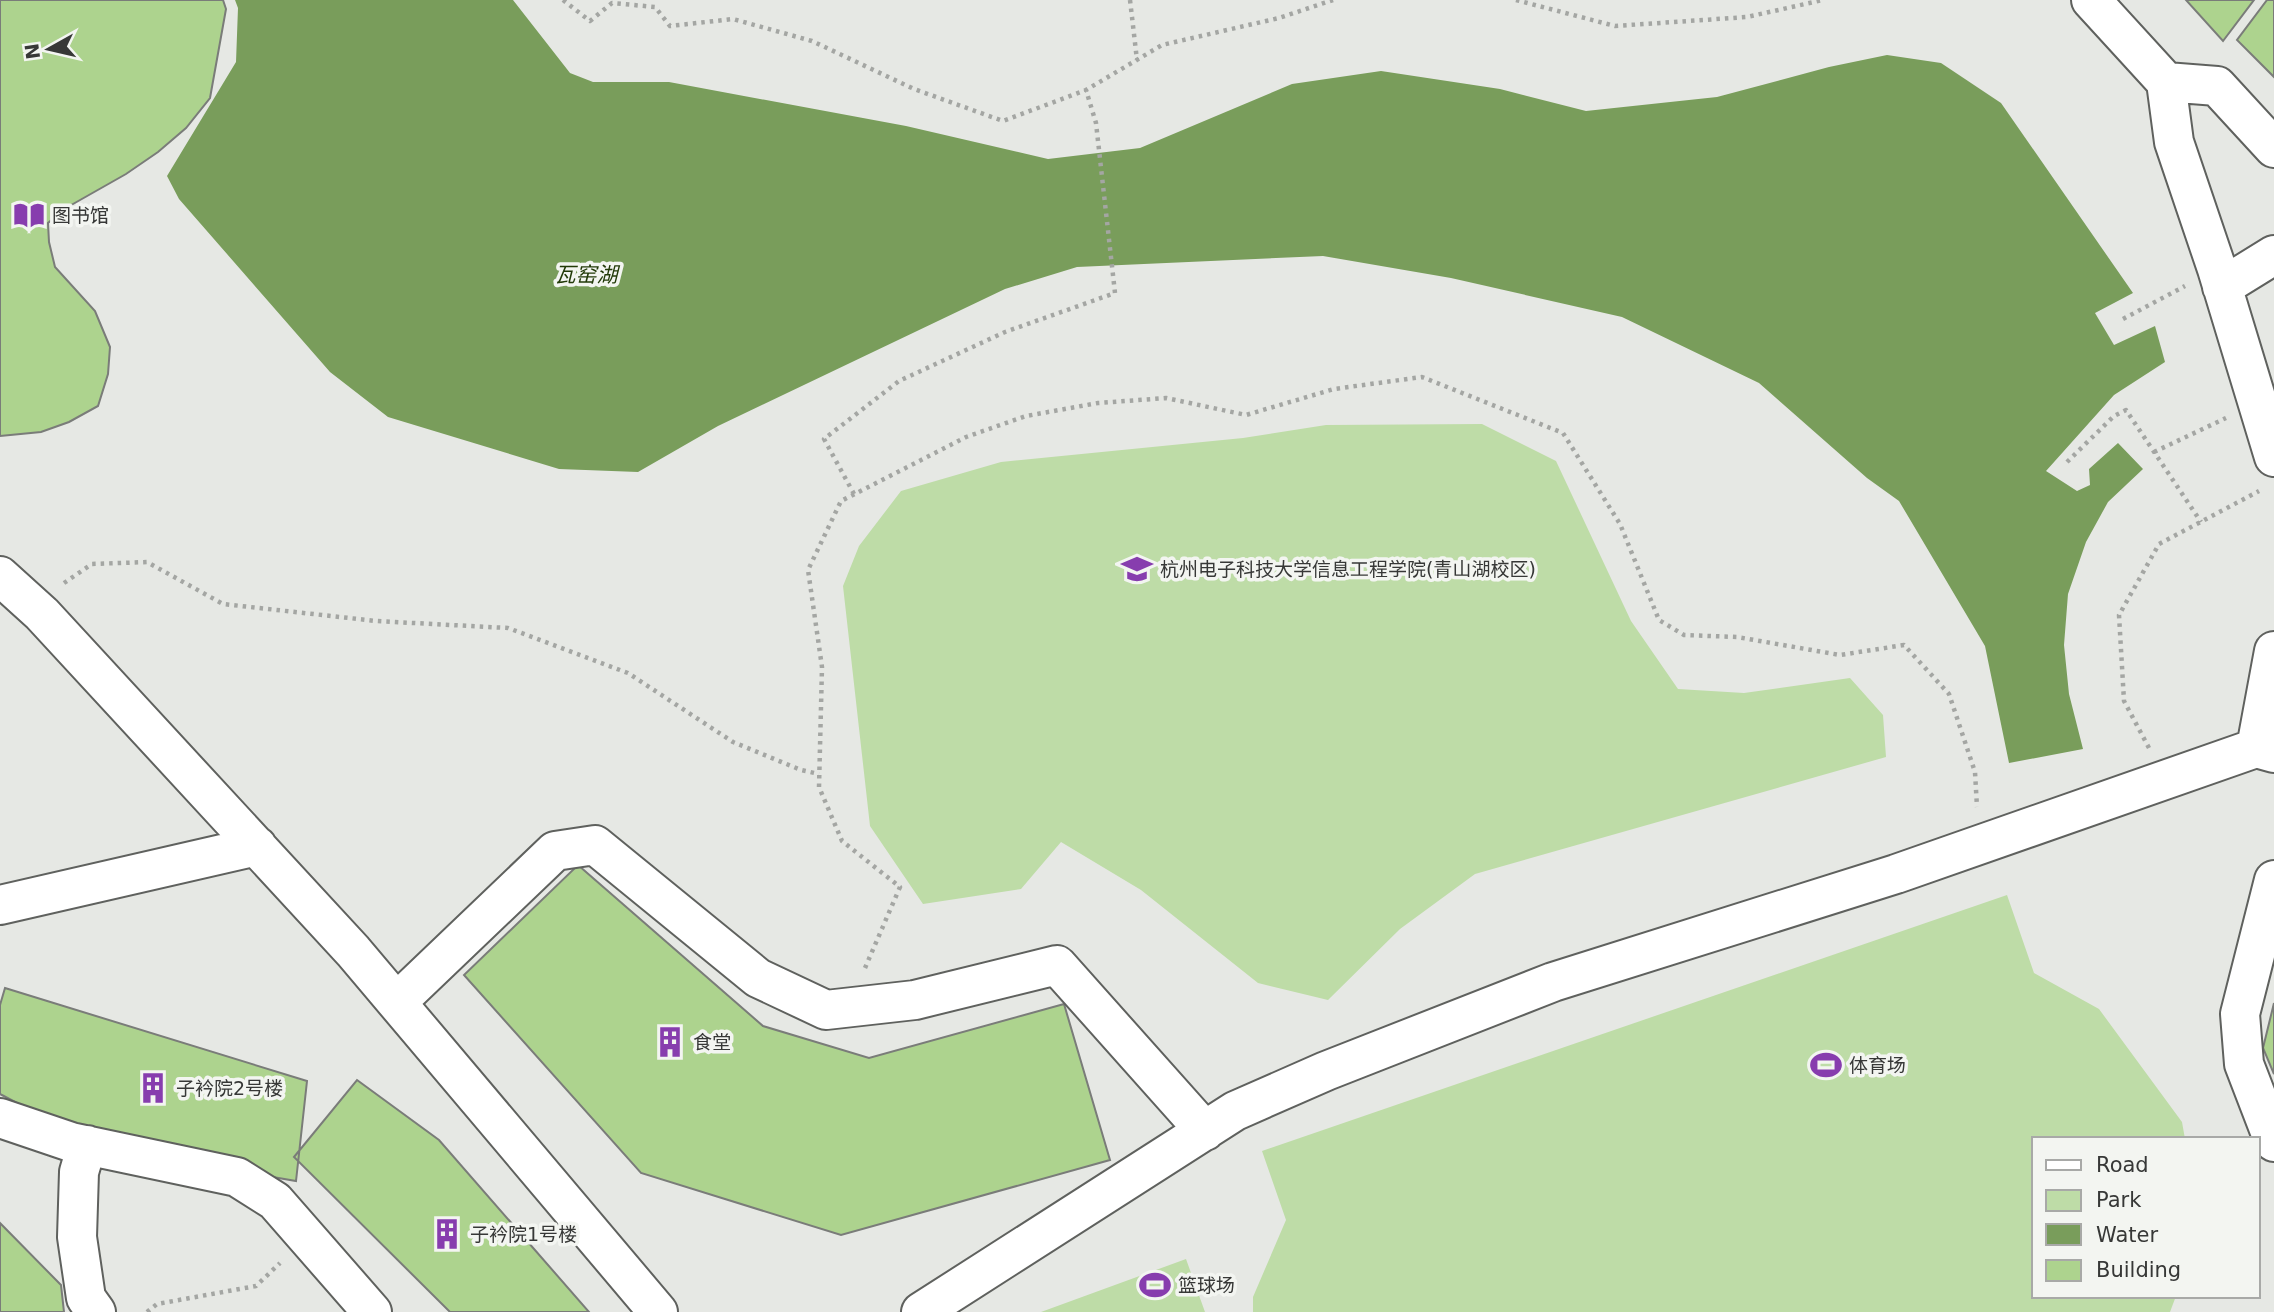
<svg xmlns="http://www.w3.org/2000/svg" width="2274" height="1312" font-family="'DejaVu Sans','Noto Sans SC',sans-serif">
  <rect width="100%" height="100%" fill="#e6e8e4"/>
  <!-- green -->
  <path fill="#bedca7" d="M1482 424 1556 461 1631 621 1678 689 1744 693 1850 678 1883 715 1886 757 1475 874 1400 929 1328 1000 1258 983 1141 890 1061 842 1021 889 923 904 870 826 843 586 859 546 901 491 1001 462 1243 438 1326 425Z
    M2007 895 2034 973 2099 1009 2182 1122 2185 1139H2034V1296H2176L2170 1312H1253V1297L1286 1220 1262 1151Z
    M1186 1259 1205 1312H1041Z"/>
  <!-- water -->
  <path fill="#799d5b" d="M235 0H513L570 73 593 82H669L906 126 1048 159 1140 148 1292 84 1381 71 1500 89 1586 111 1717 97 1829 67 1887 55 1941 63 2001 103 2133 293 2095 313 2114 345 2155 326 2165 362 2114 395 2046 471 2077 491 2090 485 2089 469 2118 443 2143 469 2108 502 2086 542 2068 594 2064 645 2069 694 2083 749 2009 763 1985 646 1899 501 1867 478 1759 383 1622 317 1451 278 1323 256 1077 267 1005 289 718 426 638 472 559 469 388 417 330 372 179 199 167 176 236 62 238 8Z"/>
  <!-- building -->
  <path fill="#add38e" stroke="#7a7c79" stroke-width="2" d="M0 0H223L226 9 210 98 186 128 158 152 126 174 66 208 48 223 49 242 55 267 95 311 110 347 108 374 98 406 69 422 41 432 0 436Z
    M2186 0H2254L2223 41Z
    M2267 0H2274V77L2237 40Z
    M578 865 763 1026 869 1058 1064 1004 1110 1160 841 1235 641 1173 464 975Z
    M5 988 307 1081 296 1181 102 1148 0 1094V1005Z
    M2274 1003V1074L2263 1048Z
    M357 1080 439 1140 589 1312H450L294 1157Z
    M0 1223 61 1285 64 1312H0Z"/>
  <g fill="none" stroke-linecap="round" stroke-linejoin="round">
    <defs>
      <path id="minor" d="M2091 0 2166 82 2174 142 2217 269 2274 457
        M2166 82 2217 86 2274 148
        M2222 287 2274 255
        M0 576 42 614 353 951 658 1312
        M2256 748 2274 651
        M2274 880 2240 1014 2244 1064 2274 1142
        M0 905 257 846
        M397 1002 555 851 595 845 758 978 826 1010 915 1000 1057 965 1205 1131
        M0 1118 71 1142 237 1177 275 1201 372 1312
        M87 1145 79 1172 77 1237 86 1298 96 1312
        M921 1312 1235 1111 1326 1071 1553 982 1896 874 2256 748 2274 753"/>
    </defs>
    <!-- minor casing -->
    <use href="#minor" stroke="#5f615e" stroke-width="42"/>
    <!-- path -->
    <path stroke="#a4a6a3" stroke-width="4.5" stroke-dasharray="3.5 5" stroke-linecap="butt" d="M563 0 590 21 612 3 655 7 670 26 733 19 812 41 914 89 1003 121 1086 90
      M1130 0 1137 60
      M1516 0 1615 26 1747 17 1823 0
      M2123 319 2185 286
      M2154 452 2226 418
      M2067 462 2114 416 2126 410 2201 522
      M854 494 824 439 899 381 1005 332 1115 293 1096 123 1086 90 1162 45 1279 18 1333 0
      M64 583 92 564 147 562 223 604 376 621 508 628 628 673 733 742 801 770 819 774
      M2149 748 2124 701 2119 615 2159 544 2259 491
      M865 968 900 887 842 841 819 787 822 667 808 570 841 501 966 437 1026 416 1098 403 1166 398 1246 415 1334 389 1422 377 1563 433 1620 524 1659 620 1684 635 1737 637 1840 655 1904 645 1949 694 1975 772 1977 807
      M147 1312 157 1304 256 1286 280 1263"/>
    <!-- minor -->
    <use href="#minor" stroke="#fff" stroke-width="38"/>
  </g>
  <!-- icons -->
  <defs>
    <symbol id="library-bare" viewBox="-9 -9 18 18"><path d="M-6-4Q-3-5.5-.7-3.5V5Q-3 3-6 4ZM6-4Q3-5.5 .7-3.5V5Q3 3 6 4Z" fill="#873dae" stroke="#f3f5f1" stroke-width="2.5" paint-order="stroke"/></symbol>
    <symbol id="university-bare" viewBox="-9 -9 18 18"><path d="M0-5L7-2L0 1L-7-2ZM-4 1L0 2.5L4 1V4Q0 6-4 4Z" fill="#873dae" stroke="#f3f5f1" stroke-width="2.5" paint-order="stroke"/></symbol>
    <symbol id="building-bare" viewBox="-9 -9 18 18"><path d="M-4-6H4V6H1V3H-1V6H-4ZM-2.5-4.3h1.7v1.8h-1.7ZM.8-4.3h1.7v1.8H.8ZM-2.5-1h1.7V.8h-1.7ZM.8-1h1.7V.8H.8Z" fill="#873dae" stroke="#f3f5f1" stroke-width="2.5" paint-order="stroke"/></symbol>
    <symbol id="stadium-bare" viewBox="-9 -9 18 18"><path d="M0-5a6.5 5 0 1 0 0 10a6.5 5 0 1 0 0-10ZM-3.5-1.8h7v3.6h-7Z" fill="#873dae" stroke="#f3f5f1" stroke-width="2.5" paint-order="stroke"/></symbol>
  </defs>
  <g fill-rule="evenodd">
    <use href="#library-bare" x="7" y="193" width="44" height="44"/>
    <use href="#university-bare" x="1115" y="547" width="44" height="44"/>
    <use href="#building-bare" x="648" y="1020" width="44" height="44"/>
    <use href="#stadium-bare" x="1804" y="1043" width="44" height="44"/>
    <use href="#building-bare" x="131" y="1066" width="44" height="44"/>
    <use href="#building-bare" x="425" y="1212" width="44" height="44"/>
    <use href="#stadium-bare" x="1133" y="1263" width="44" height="44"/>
  </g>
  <g text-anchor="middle" stroke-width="7" stroke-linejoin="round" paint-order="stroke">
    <!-- poi labels -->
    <g font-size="19" fill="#373837" stroke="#f3f5f1" text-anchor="start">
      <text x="52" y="222">图书馆</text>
      <text x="1160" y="576">杭州电子科技大学信息工程学院(青山湖校区)</text>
      <text x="693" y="1049">食堂</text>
      <text x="1849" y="1072">体育场</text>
      <text x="176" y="1095">子衿院2号楼</text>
      <text x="470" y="1241">子衿院1号楼</text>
      <text x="1178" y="1292">篮球场</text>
    </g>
    <!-- water labels -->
    <g font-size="21" font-style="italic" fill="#223a08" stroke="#f3f5f1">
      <text x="586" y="282">瓦窑湖</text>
    </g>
  </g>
  <!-- legend -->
  <rect x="2032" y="1137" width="228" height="161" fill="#f3f5f1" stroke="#a8a9a7" stroke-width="2"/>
  <rect x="2046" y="1160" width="35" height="10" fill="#ffffff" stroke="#a8a9a7" stroke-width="2"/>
  <text x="2096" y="1172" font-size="21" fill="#373837">Road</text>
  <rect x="2046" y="1190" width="35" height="21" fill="#bedca7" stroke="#a8a9a7" stroke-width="2"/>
  <text x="2096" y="1207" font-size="21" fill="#373837">Park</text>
  <rect x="2046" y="1224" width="35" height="21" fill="#799d5b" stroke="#a8a9a7" stroke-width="2"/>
  <text x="2096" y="1242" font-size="21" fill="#373837">Water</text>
  <rect x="2046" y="1260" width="35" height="21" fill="#add38e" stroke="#a8a9a7" stroke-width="2"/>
  <text x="2096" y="1277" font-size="21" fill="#373837">Building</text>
  <!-- north arrow -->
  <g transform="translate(49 49) rotate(262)" stroke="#f3f5f1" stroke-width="5" paint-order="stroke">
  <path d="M0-5L12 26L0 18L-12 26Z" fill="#373837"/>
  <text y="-10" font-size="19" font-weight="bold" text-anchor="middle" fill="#373837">N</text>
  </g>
</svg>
